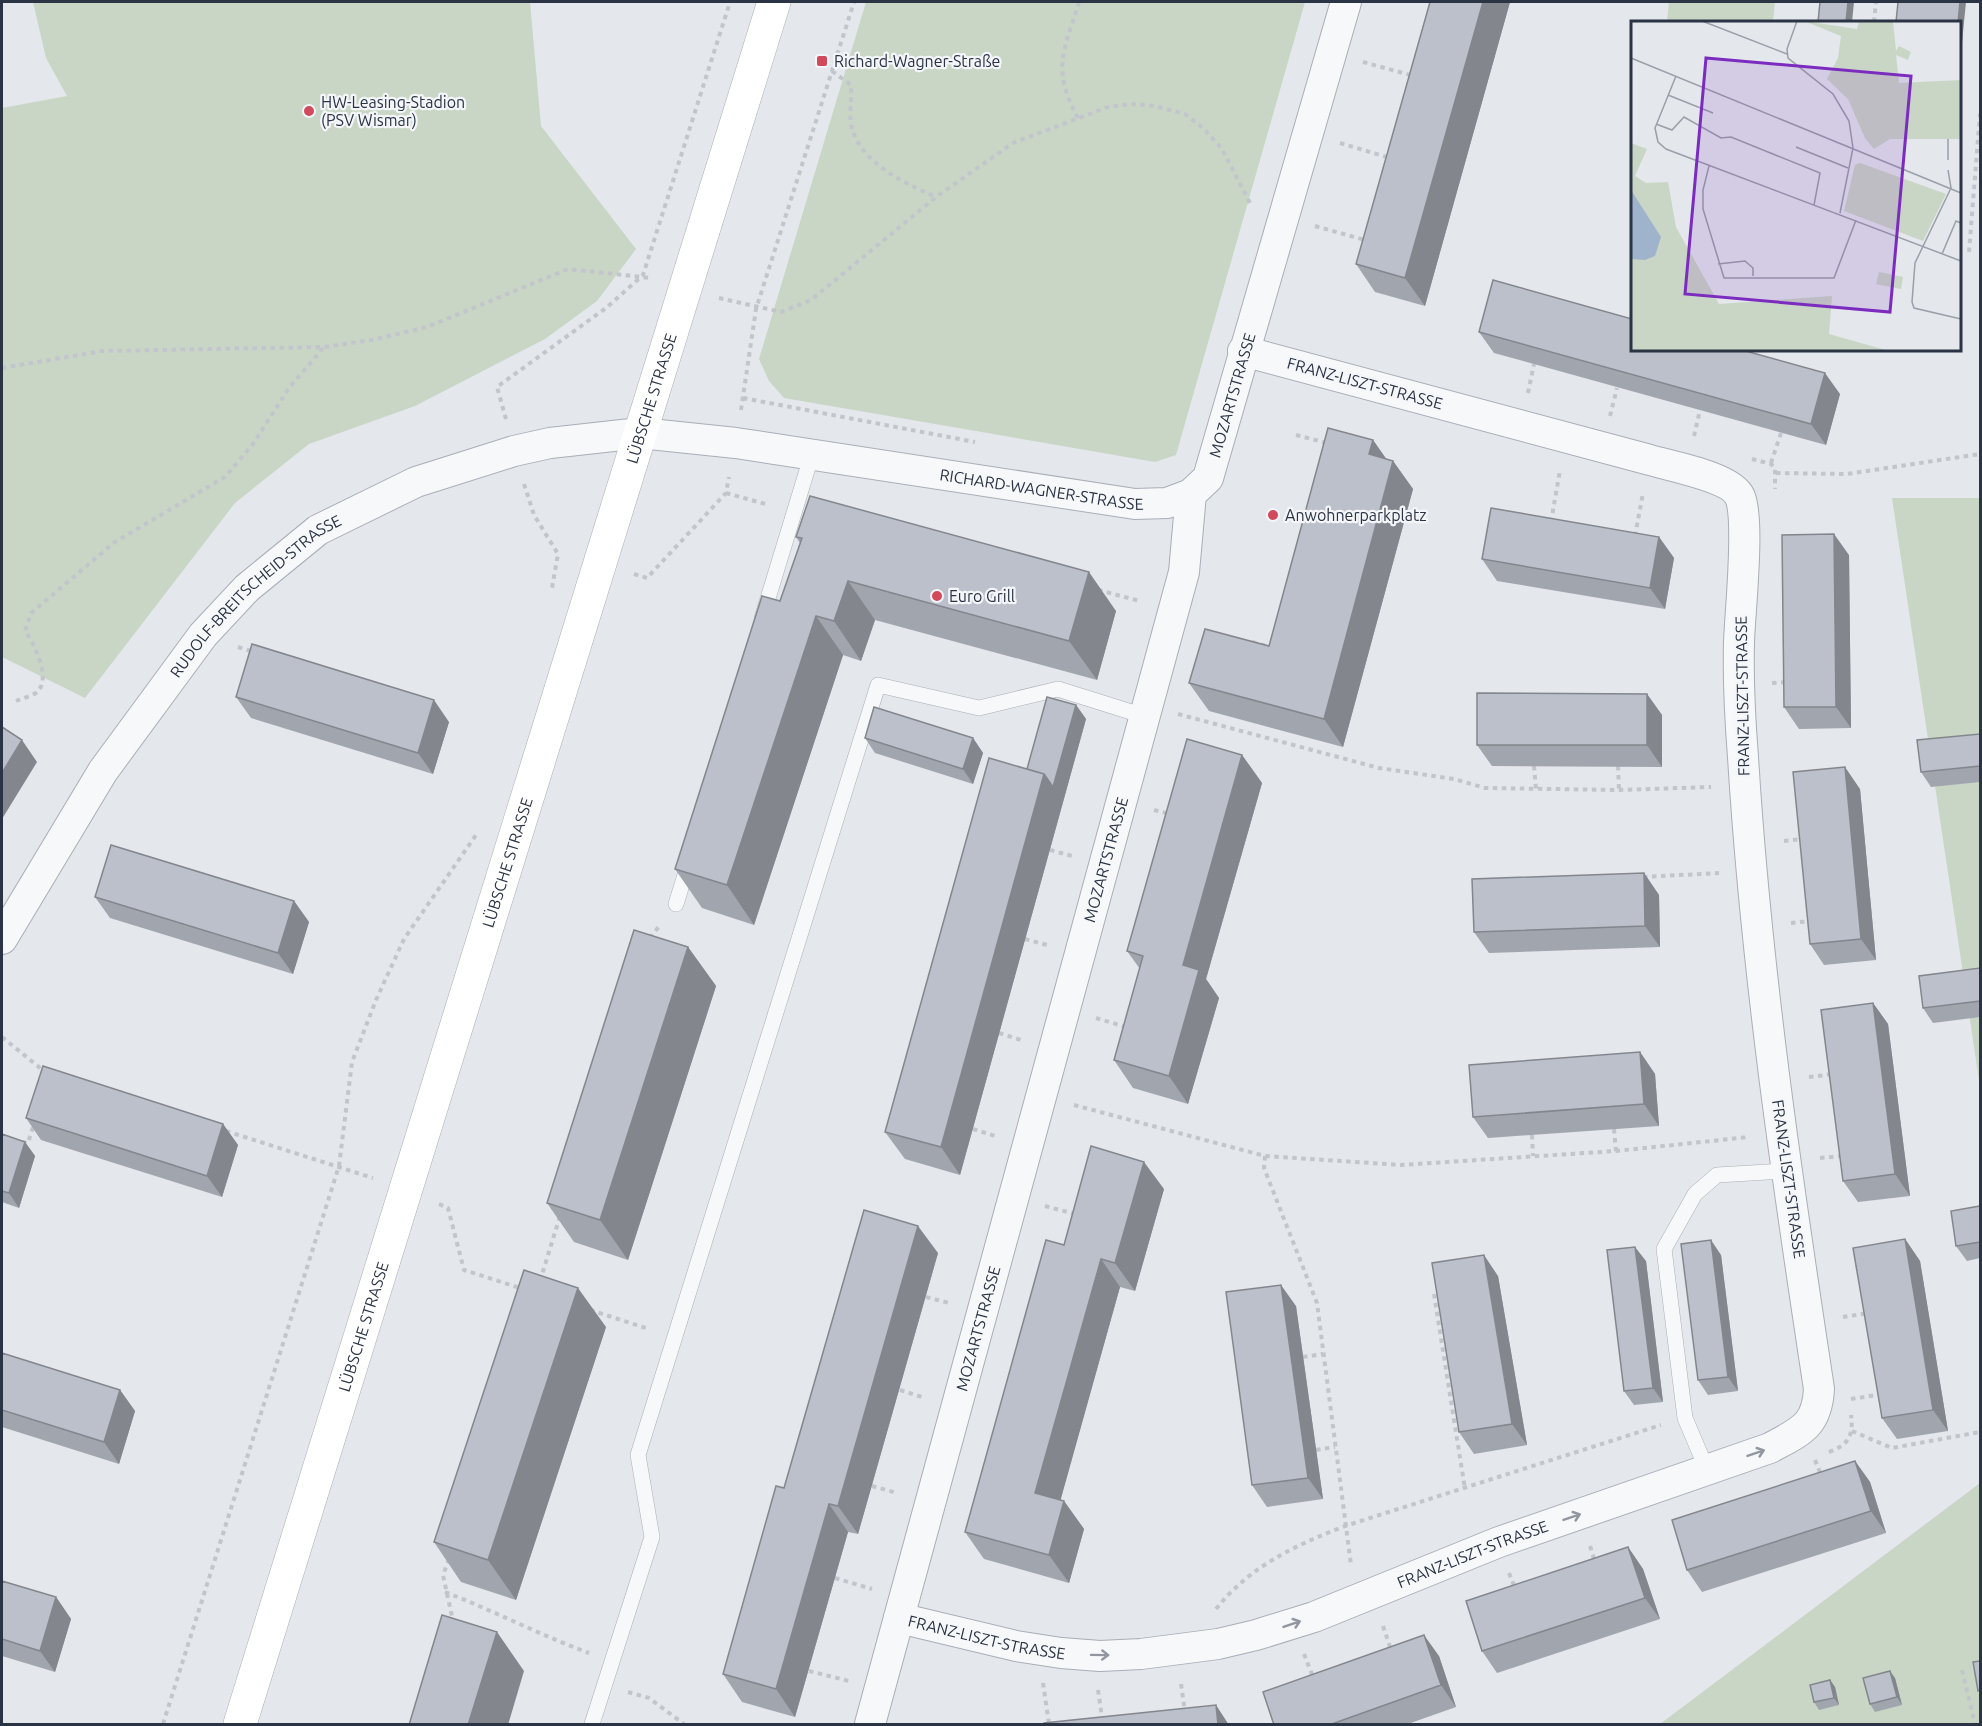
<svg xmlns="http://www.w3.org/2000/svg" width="1982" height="1726" font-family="Ubuntu,sans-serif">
  <rect width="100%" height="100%" fill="#e4e7ec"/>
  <!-- green -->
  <path fill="#c9d6c5" d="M33 2H530L541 126 636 249 597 301 545 339 415 406 309 444 235 503 85 698 2 657V108L67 96 46 58Z
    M866 2H1305L1176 455 1155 462 784 398 769 381 759 359Z
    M1669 2H1775L1773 22H1667Z
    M1892 498H1980V1087Z
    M1980 1483V1724H1660Z"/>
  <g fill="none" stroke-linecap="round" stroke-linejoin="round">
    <defs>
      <path id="lane" d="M762 618 812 454
        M676 904 689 862
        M1707 1470 1685 1418 1664 1249 1695 1194 1717 1175 1786 1171
        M592 1724 652 1537 638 1455 878 685 979 708 1058 689 1144 716"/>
      <g id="street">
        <path id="s1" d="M2 939 103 771 203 635 247 588 318 530 416 482 514 451 550 443 640 433 736 443 1135 504 1167 503 1191 494"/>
        <path id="s2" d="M899 1618 1016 1646 1061 1653 1100 1656 1141 1654 1218 1644 1256 1635 1314 1617 1499 1542 1770 1448C1801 1431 1817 1426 1819 1389 1787 1179 1756 969 1743 757 1740 719 1738 680 1739 642 1740 612 1750 521 1740 497 1732 477 1670 466 1650 460L1243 351"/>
        <path id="s3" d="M870 1724 1184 572 1191 494 1208 478 1346 2"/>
      </g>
      <g id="secondary">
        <path id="s4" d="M240 1724 774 2"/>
      </g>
    </defs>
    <!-- lane casing -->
    <use href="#lane" stroke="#a9aeb7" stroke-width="16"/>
    <!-- street casing -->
    <use href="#street" stroke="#a9aeb7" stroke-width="32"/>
    <!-- secondary casing -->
    <use href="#secondary" stroke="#a9aeb7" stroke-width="34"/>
    <!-- path -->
    <path stroke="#c2c5cb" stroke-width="4" stroke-dasharray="4.5 4.5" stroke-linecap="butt" d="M1874 22 1876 2
      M1363 62 1414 76
      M832 71 851 85C852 99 848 120 853 132 866 166 905 183 936 197
      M1078 118C1051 69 1064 51 1079 2
      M1340 143 1390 158
      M1315 226 1365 240
      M1969 252 1980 114
      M719 298 781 312 811 300 936 197 1013 143 1108 107 1131 104 1154 106 1185 114 1204 129 1222 149 1251 205
      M2 368 102 351 324 347 372 340 427 327 568 269 651 278
      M1528 393 1534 364
      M743 398 975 442
      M741 410 756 309 854 2
      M1610 416 1617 388
      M506 419 497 387 606 308 643 275 730 2
      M1296 435 1327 443
      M1694 436 1700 410
      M1752 459 1771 464 1775 468V489
      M1771 463 1781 433
      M1776 473 1847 474 1980 454
      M524 484 534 515 558 554 552 588
      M726 493 769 505
      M1551 522 1560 470
      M1635 536 1643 493
      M634 574 647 578 726 493 729 477
      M1098 590 1140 601
      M1252 642 1274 648
      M238 647 254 652
      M1772 683 1789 682
      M16 701C22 698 34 696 38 691 51 677 34 643 25 631L31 613 115 542 225 477 253 444 289 388 324 347
      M1178 714 1379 768 1454 779 1485 788 1619 790 1711 787
      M1534 766 1536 789
      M1618 766 1619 790
      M1154 810 1170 814
      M1784 841 1803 839
      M1050 850 1072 856
      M1643 877 1719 873
      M1791 923 1811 921
      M650 938 660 925
      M1025 939 1047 945
      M1096 1018 1126 1027
      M999 1033 1021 1040
      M2 1037 45 1072
      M1809 1077 1834 1074
      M1074 1105 1265 1156 1401 1165 1616 1151 1749 1137
      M973 1129 995 1136
      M1614 1129 1616 1151
      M226 1131 373 1178
      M1532 1135 1533 1156
      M22 1142 28 1143 34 1124
      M1265 1156 1264 1168 1317 1303 1351 1565
      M1820 1158 1842 1156
      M439 1204 448 1208 464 1270 523 1289
      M1045 1206 1075 1214
      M540 1281 560 1216
      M1434 1294 1465 1489
      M926 1297 949 1303
      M590 1310 649 1329
      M1843 1317 1869 1313
      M1303 1357 1323 1354
      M900 1390 925 1398
      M1851 1399 1883 1394
      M1852 1431 1892 1448 1980 1432
      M1316 1450 1335 1447
      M1829 1452C1848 1445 1854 1436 1851 1415
      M1815 1460 1821 1475
      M872 1486 897 1493
      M1590 1546 1595 1562
      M449 1559 443 1575 453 1621
      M1509 1573 1515 1588
      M835 1578 872 1589
      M445 1592C494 1611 540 1635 589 1653
      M1216 1609C1250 1566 1296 1545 1345 1526L1661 1425
      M1383 1626 1391 1650
      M1304 1654 1313 1677
      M1962 1670 1975 1724
      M809 1671 849 1681
      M1043 1683 1049 1724
      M1181 1684 1185 1712
      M1098 1690 1103 1724
      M628 1692 649 1698 684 1724
      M163 1724 339 1166 352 1062 376 1000 404 939 476 835"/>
    <!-- lane -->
    <use href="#lane" stroke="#f7f8fa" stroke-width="15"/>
    <!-- street -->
    <use href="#street" stroke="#f7f8fa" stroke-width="30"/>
    <!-- secondary -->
    <use href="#secondary" stroke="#fff" stroke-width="33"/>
  </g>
  <!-- wall -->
  <path fill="#a1a5ae" d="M1430 2H1510L1425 306 1375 292 1356 264Z
    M1479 332 1840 394 1826 445 1494 353Z
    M1373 440 1386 459 1393 461 1413 489 1343 747 1209 711 1189 683 1269 646Z
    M796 537 1116 611 1097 680 875 620 861 661 843 655 754 925 702 908 675 869 780 601 800 543Z
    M1659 537 1674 558 1665 609 1497 581 1482 559Z
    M1849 555 1851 728 1799 729 1784 707Z
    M1647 694 1662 715V767L1492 766 1477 745Z
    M236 697 449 722 433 774 251 718Z
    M1076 705 1086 719 960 1175 905 1159 885 1132 1027 769Z
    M1980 734V782L1931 787 1921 772Z
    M865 738H973L983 753 973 784 875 753Z
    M1242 755 1262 783 1206 979 1219 998 1188 1104 1133 1088 1114 1060 1140 969 1127 951Z
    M1860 789 1876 960 1824 965 1810 944Z
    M1644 873 1659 895 1660 947 1489 953 1474 932Z
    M95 897 294 901 309 922 293 974 110 918Z
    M688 947 716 986 628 1260 574 1242 547 1203Z
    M1980 968V1017L1933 1023 1923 1008Z
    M1873 1003 1888 1024 1910 1196 1858 1202 1843 1181Z
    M1640 1052 1655 1074 1659 1126 1488 1138 1473 1117Z
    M26 1118 223 1124 238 1145 222 1197 41 1140Z
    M2 1134 25 1142 35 1156 19 1208 2 1202Z
    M1164 1189 1135 1291 1120 1287 1060 1500 1064 1501 1084 1529 1069 1583 984 1559 965 1532 1064 1245Z
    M1980 1206V1258L1967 1261 1956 1246Z
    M1905 1239 1920 1261 1948 1431 1897 1439 1882 1418Z
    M938 1253 858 1534 848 1532 795 1717 742 1702 723 1674 784 1488Z
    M1721 1255 1738 1391 1708 1395 1698 1380Z
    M1646 1261 1663 1402 1634 1405 1624 1391Z
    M1498 1276 1527 1445 1474 1454 1459 1432Z
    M1296 1306 1323 1499 1267 1507 1252 1485Z
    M606 1327 516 1600 461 1582 434 1542Z
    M2 1353 120 1390 135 1411 119 1464 2 1427Z
    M1855 1461 1870 1482 1886 1533 1702 1592 1687 1570Z
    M1628 1547 1643 1569 1660 1619 1497 1673 1482 1651Z
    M2 1581 56 1597 71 1619 55 1672 2 1656Z
    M1439 1656 1456 1707 1405 1725H1274Z
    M1895 1678 1902 1705 1875 1712 1870 1704Z
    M1830 1680 1835 1687 1839 1705 1819 1710 1814 1702Z"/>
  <!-- shaded-wall -->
  <path fill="#83868d" d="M1483 2H1510L1425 306 1405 278Z
    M1848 2H1854L1852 22H1846Z
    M1960 2H1966L1959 73V22H1958Z
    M1825 373 1840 394 1826 445 1811 424Z
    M1373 440 1392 467 1393 461 1413 489 1343 747 1324 719 1369 454Z
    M1834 534 1849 555 1851 728 1836 707Z
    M1659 537 1674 558 1665 609 1650 588Z
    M1089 572 1116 611 1097 680 1069 641Z
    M848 581 875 620 861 661 834 621Z
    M816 616 843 655 754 925 727 885Z
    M1647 694 1662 715V767L1647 745Z
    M434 700 449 722 433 774 418 753Z
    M1076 705 1086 719 960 1175 941 1147 1044 774Z
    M973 738 983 753 973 784 963 769Z
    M22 740 37 762 2 819V773Z
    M1242 755 1262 783 1206 979 1219 998 1188 1104 1169 1076 1183 965Z
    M1845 767 1860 789 1876 960 1861 939Z
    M1644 873 1659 895 1660 947 1645 926Z
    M294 901 309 922 293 974 278 953Z
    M688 947 716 986 628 1260 600 1220Z
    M1873 1003 1888 1024 1910 1196 1895 1174Z
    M1640 1052 1655 1074 1659 1126 1644 1104Z
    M223 1124 238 1145 222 1197 207 1176Z
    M25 1142 35 1156 19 1208 9 1193Z
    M1144 1162 1164 1189 1135 1291 1115 1263Z
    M918 1226 938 1253 858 1534 838 1506Z
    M1905 1239 1920 1261 1948 1431 1933 1410Z
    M1711 1240 1721 1255 1738 1391 1728 1377Z
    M1635 1247 1646 1261 1663 1402 1653 1388Z
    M1484 1255 1498 1276 1527 1445 1512 1424Z
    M1101 1259 1120 1287 1055 1520 1035 1493Z
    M1281 1285 1296 1306 1323 1499 1308 1478Z
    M578 1288 606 1327 516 1600 488 1560Z
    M120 1390 135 1411 119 1464 104 1442Z
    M1855 1461 1870 1482 1886 1533 1871 1511Z
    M1064 1501 1084 1529 1069 1583 1049 1555Z
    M829 1504 848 1532 795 1717 776 1689Z
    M1628 1547 1643 1569 1660 1619 1645 1598Z
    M56 1597 71 1619 55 1672 40 1651Z
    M497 1632 524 1671 508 1725H468Z
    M1424 1635 1439 1656 1456 1707 1441 1685Z
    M1890 1671 1895 1678 1902 1705 1897 1697Z
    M1830 1680 1835 1687 1839 1705 1834 1698Z
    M1216 1705 1229 1725H1218Z"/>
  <!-- building -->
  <path fill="#bbc0ca" stroke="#83868d" stroke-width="1.5" d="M1430 2H1483L1405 278 1356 264Z
    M1820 2H1848L1846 22H1818Z
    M1898 2H1960L1958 22H1896Z
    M1493 280 1632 319V350H1742L1825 373 1811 424 1479 332Z
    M1328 428 1373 440 1369 454 1393 461 1324 719 1189 683 1205 629 1269 646Z
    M810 496 1089 572 1069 641 848 581 834 621 816 616 727 885 675 869 762 596 780 601 802 538 796 537Z
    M1491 508 1659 537 1650 588 1482 559Z
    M1834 534 1836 707H1784L1782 535Z
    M252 644 434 700 418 753 236 697Z
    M1477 693 1647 694V745H1477Z
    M1047 697 1076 705 1053 787 1044 774 1027 769Z
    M874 707 973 738 963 769 865 738Z
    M2 727 22 740 2 773Z
    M1980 734V766L1921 772 1917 740Z
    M1187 739 1242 755 1183 965 1199 970 1169 1076 1114 1060 1143 956 1127 951Z
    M989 758 1044 774 941 1147 885 1132Z
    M1845 767 1861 939 1810 944 1793 772Z
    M111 845 294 901 278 953 95 897Z
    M1644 873 1645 926 1474 932 1472 879Z
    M634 930 688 947 600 1220 547 1203Z
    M1980 968V1001L1923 1008 1919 976Z
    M1873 1003 1895 1174 1843 1181 1821 1010Z
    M1640 1052 1644 1104 1473 1117 1469 1065Z
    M43 1066 223 1124 207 1176 26 1118Z
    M2 1134 25 1142 9 1193 2 1191Z
    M1091 1146 1144 1162 1115 1263 1101 1259 1035 1493 1064 1501 1049 1555 965 1532 1046 1240 1064 1245Z
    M1980 1206V1242L1956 1246 1951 1211Z
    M864 1210 918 1226 838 1506 829 1504 776 1689 723 1674 776 1486 784 1488Z
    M1905 1239 1933 1410 1882 1418 1853 1248Z
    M1711 1240 1728 1377 1698 1380 1681 1244Z
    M1635 1247 1653 1388 1624 1391 1607 1250Z
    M1484 1255 1512 1424 1459 1432 1432 1263Z
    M524 1270 578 1288 488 1560 434 1542Z
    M1281 1285 1308 1478 1252 1485 1226 1292Z
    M2 1353 120 1390 104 1442 2 1410Z
    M1855 1461 1871 1511 1687 1570 1672 1520Z
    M1628 1547 1645 1598 1482 1651 1466 1601Z
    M2 1581 56 1597 40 1651 2 1639Z
    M442 1615 497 1632 468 1725H409Z
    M1424 1635 1441 1685 1329 1725H1274L1263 1692Z
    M1980 1661V1690L1978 1691 1973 1662Z
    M1890 1671 1897 1697 1870 1704 1863 1678Z
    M1830 1680 1834 1698 1814 1702 1810 1685Z
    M1216 1705 1218 1725H1044V1723Z"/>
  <!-- one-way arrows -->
  <defs><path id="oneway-shaft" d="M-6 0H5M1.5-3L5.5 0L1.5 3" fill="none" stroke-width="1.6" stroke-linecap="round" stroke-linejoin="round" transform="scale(1.5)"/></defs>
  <g stroke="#9196a0">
    <use href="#oneway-shaft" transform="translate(1756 1453) rotate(-19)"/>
    <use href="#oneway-shaft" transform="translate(1572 1517) rotate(-19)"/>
    <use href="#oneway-shaft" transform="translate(1292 1624) rotate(-19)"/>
    <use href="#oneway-shaft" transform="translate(1100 1655) rotate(1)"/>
  </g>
  <!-- markers -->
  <g fill="#d1495b" stroke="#f4f6f9" stroke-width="2">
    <rect x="816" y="55" width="12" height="12" rx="3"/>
    <circle cx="309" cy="111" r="6"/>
    <circle cx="1273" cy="515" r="6"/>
    <circle cx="937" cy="596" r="6"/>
  </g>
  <g text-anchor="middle" stroke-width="4.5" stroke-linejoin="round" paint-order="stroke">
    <!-- poi labels -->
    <g font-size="16" fill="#2b3445" stroke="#f4f6f9" text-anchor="start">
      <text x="834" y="67">Richard-Wagner-Straße</text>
      <text x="321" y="108">HW-Leasing-Stadion<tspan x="321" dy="18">(PSV Wismar)</tspan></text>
      <text x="1285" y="521">Anwohnerparkplatz</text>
      <text x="949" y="602">Euro Grill</text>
    </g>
    <!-- street labels -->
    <g font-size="16" fill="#2b3445" stroke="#f4f6f9">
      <text transform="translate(1365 383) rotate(15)" y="6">FRANZ-LISZT-STRASSE</text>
      <text dy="6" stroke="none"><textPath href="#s3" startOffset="1382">MOZARTSTRASSE</textPath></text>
      <text dy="6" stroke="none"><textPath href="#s4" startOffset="1388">LÜBSCHE STRASSE</textPath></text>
      <text dy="6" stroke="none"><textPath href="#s1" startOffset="1266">RICHARD-WAGNER-STRASSE</textPath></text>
      <text dy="6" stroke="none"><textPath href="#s1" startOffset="430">RUDOLF-BREITSCHEID-STRASSE</textPath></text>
      <text transform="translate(1742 696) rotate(-91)" y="6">FRANZ-LISZT-STRASSE</text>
      <text dy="6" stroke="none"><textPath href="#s3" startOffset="896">MOZARTSTRASSE</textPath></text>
      <text dy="6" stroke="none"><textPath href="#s4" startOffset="902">LÜBSCHE STRASSE</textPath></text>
      <text transform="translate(1789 1179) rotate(82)" y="6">FRANZ-LISZT-STRASSE</text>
      <text dy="6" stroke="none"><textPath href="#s4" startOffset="416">LÜBSCHE STRASSE</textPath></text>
      <text dy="6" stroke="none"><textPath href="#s3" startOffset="410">MOZARTSTRASSE</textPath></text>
      <text dy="6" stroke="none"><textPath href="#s2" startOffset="594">FRANZ-LISZT-STRASSE</textPath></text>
      <text dy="6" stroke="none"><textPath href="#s2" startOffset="90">FRANZ-LISZT-STRASSE</textPath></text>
    </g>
  </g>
  <!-- overview -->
  <g transform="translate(1631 21)">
    <rect width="330" height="330" fill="#e4e7ec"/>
    <path d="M173 0 226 8 228 0H262L265 30 268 25 280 31 277 39 265 34 268 62 330 59V118H259L243 128 234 117 217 78 196 58 207 37 210 15ZM0 122 16 128 4 155 15 162 37 161 45 206 88 283 201 275 198 313 258 330H0ZM229 142 315 173 292 220 213 190 224 144ZM248 251 272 256 270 268 245 263Z" fill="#c9d6c5"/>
    <path d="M0 169 30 216 24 235 14 239 0 238Z" fill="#9fb4cc"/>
    <path fill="none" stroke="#9a9fa9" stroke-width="1.5" d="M71 0 156 33M166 0 156 28 157 37 202 73 218 100 222 127 209 192M0 37 330 172M45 55 24 107 27 121 35 128 330 240M37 74 82 92M25 103 41 109 53 96 90 117 100 116 189 152 183 184M317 118V139M165 126 217 147M78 145 72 169V188L93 257H203L225 199M317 149 320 167 284 242 281 281 283 287 330 298M311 233 325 200 330 202M87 243 114 240 122 247V255"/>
    <path fill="#7b2cbf" fill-opacity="0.15" stroke="#7b2cbf" stroke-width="3" d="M75 37 280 55 259 291 54 273Z"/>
    <rect width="330" height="330" fill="none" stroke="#2b3445" stroke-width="3"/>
  </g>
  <!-- border -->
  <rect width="1982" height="1726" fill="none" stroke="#2b3445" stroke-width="6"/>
</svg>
